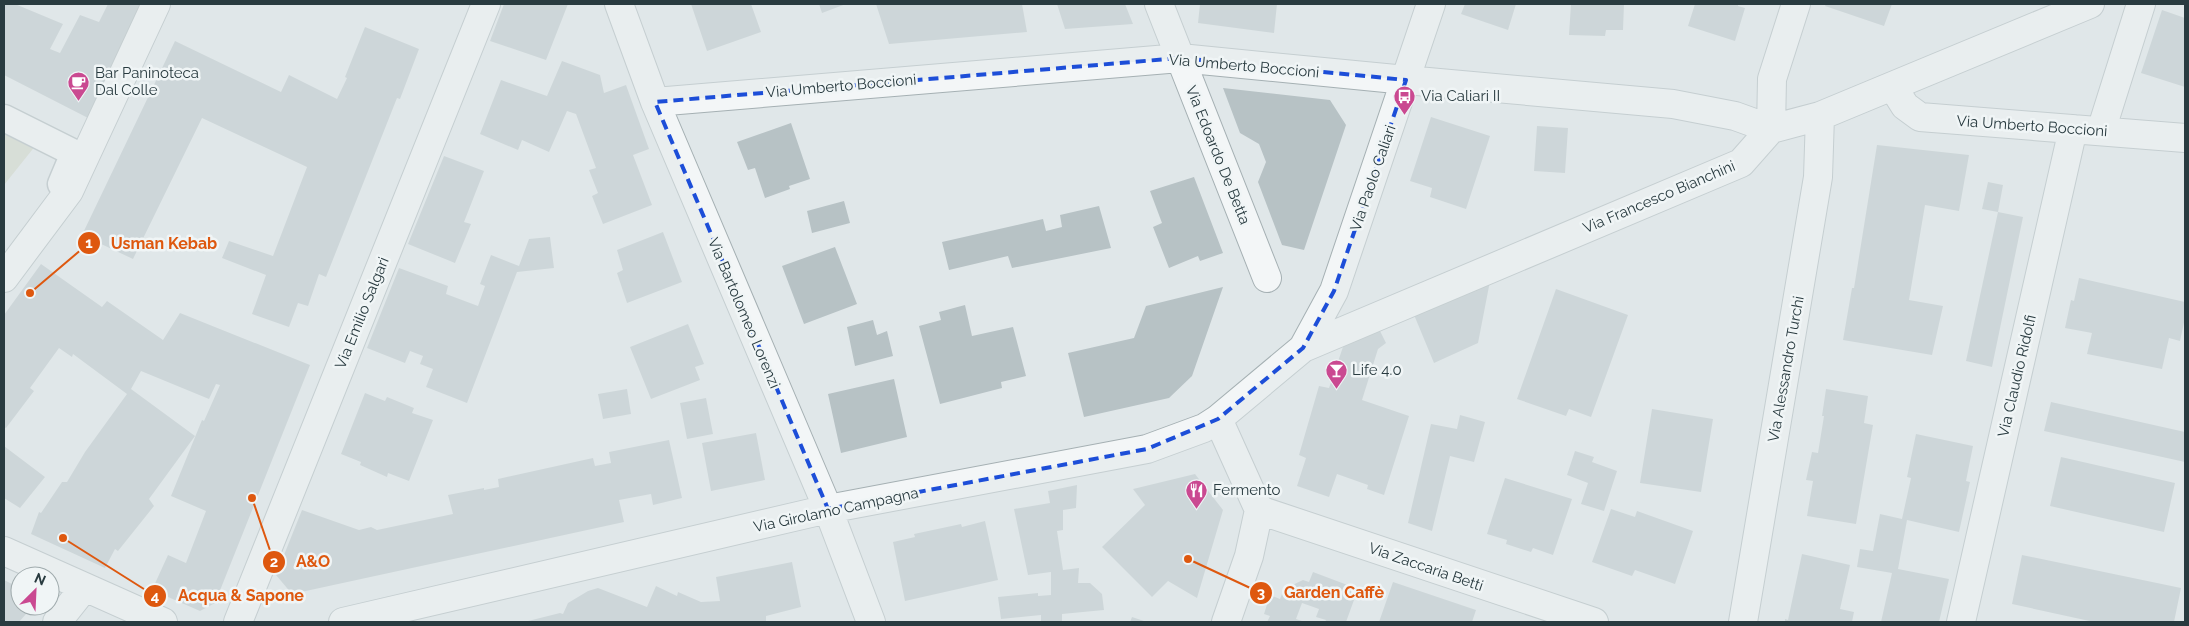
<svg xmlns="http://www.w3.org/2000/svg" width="2189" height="626" font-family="Raleway,sans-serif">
  <rect width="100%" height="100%" fill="#e0e7e9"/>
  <!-- green -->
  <path fill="#cdd2c1" d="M4 121 40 140 4 185Z"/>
  <!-- building -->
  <path fill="#b7c2c5" d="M4 4H15L63 24 50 49 60 53 80 15 99 22 108 4H146L90 119 4 75Z
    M504 4H568L546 60 490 41Z
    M691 4H751L761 32 707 51Z
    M819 4H846L822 13Z
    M876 4H1022L1027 32 889 44Z
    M1057 4H1125L1133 24 1065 29Z
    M1200 4H1277L1274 33 1198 23Z
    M1465 4H1516L1508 30 1461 14Z
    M1571 4H1624L1623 30H1606L1605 36 1569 35Z
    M1695 4H1738V6L1745 8 1735 41 1688 26Z
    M1826 4H1892L1884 26 1825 6Z
    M2162 10 2185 18V87L2141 73Z
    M365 27 419 49 400 99 397 98 326 277 319 274 308 306 298 303 289 327 252 314 266 275 222 258 229 241 273 256 307 167 202 118 133 259 82 235 175 41 281 92 289 75 337 99 347 78 345 77Z
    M562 61 600 75 604 93 626 85 649 149 633 155 652 205 603 224 592 196 598 193 589 170 596 168 576 114 567 111 549 152 522 140 518 150 480 134 501 80 547 96Z
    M1223 88 1330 100 1346 125 1304 250 1282 245 1258 182 1266 162 1259 144 1240 133Z
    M1431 117 1490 136 1466 209 1430 197 1432 188 1410 181Z
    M791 123 810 179 789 186 790 189 765 198 755 168 748 170 737 142Z
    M1537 126 1568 128 1565 173 1534 171Z
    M1877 145 1969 155 1959 211 1925 205 1909 300 1943 306 1932 355 1843 340 1852 288H1854Z
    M444 156 484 171 464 222 471 224 455 263 408 244Z
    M1194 177 1223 253 1200 261 1198 256 1169 268 1153 227 1162 223 1150 191Z
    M1988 182 2003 185 1998 212 2023 217 1992 367 1966 361 1998 212 1982 209Z
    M844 201 850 223 812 233 807 211Z
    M1099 206 1111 248 1012 268 1008 256 949 270 942 242 1043 219 1046 231 1062 227 1060 215Z
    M663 232 682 282 627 303 617 273 623 270 617 250Z
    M550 237 554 268 517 272 467 403 426 387 433 369 420 364 423 356 410 351 405 363 367 348 399 268 448 286 446 294 478 306 485 286 480 284 491 255 519 266 529 239Z
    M835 247 857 304 804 324 782 266Z
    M41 264 102 307 107 301 163 340 180 313 310 365 215 603 200 611 152 590 168 555 186 563 206 511 171 496 202 420 204 421 220 385 216 384 209 399 141 371 131 389 195 436 149 499 154 506 118 551 115 549 105 568 31 534 39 512 41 513 62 482H67L85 452 127 394 73 354 72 357 59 348 30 388 34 391 6 428 4 427V315Z
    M1491 276 1478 343 1434 363 1412 310Z
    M2079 278 2185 302V318L2180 341 2169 338 2162 369 2087 354 2092 333 2065 328 2071 300 2074 301Z
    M1223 287 1192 376 1169 398 1084 417 1068 353 1134 338 1146 306Z
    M1556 289 1628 315 1591 417 1569 409 1566 416 1517 399Z
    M965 305 972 336 1013 327 1026 376 1001 382 1002 388 940 404 919 326 941 320 939 312Z
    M873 320 877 335 887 331 893 356 855 366 847 327Z
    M688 324 704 364 695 367 700 380 651 399 630 347Z
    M1377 325 1386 343 1378 349 1362 400 1409 416 1384 495 1367 489 1368 485 1337 474 1329 497 1297 486 1306 458 1299 455 1319 386 1329 388 1346 338Z
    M894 379 907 437 841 453 828 394Z
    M627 389 631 414 603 419 598 394Z
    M1826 389 1868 396 1864 423 1873 425 1856 524 1807 516 1813 481 1806 480 1812 452 1818 453 1824 416H1822Z
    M365 393 385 401 387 397 414 408 412 413 433 420 409 481 388 473 387 477 360 465 361 462 341 454Z
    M706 398 713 434 687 439 680 403Z
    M2051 402 2185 432V462L2044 431Z
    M1652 409 1713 419 1701 492 1640 483Z
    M1460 415 1485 422 1474 462 1450 456 1432 531 1408 523 1431 424 1457 429Z
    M756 433 765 480 711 491 702 443Z
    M1916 434 1973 446 1966 481 1970 482 1959 532 1907 520 1898 569 1949 579 1939 622H1881L1892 573 1857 567 1860 549 1873 551 1880 514 1902 519 1911 478 1907 477Z
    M669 440 682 498 653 505 651 494 619 500 624 522 292 594 276 575 302 510 359 530 371 527 377 530 453 514 448 495 484 488V490L499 487 498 479 593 458 595 466 611 463 609 452Z
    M4 446 45 477 20 508 4 498Z
    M1575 451 1594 457 1592 462 1617 471 1604 511 1581 504 1588 483 1567 475Z
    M2061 457 2175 483 2164 532 2050 506Z
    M1195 474 1223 510 1197 598 1168 581 1152 597 1102 547 1145 505 1133 489Z
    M1505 478 1572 499 1553 555 1533 548 1531 552 1506 544 1507 540 1487 534Z
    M1077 485 1076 508 1063 510V530L1057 531 1063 570 1079 568 1078 583H1090L1102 594 1104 610 1062 614V622H1041V615L1001 619 998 597 1038 593V596L1051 595V572L1028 575 1014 509 1050 503 1048 491Z
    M1611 509 1635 517 1637 511 1693 531 1675 584 1635 570 1632 576 1592 562Z
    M985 521 998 580 905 601 893 542 915 537 914 534 961 524 962 527Z
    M1802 554 1850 565 1840 609 1854 612 1852 622H1785V619L1788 620Z
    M2022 555 2181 588 2174 622H2094L2012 604Z
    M792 562 801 607 766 616V622H524L560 613 563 614 568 603 588 591 598 588 647 607 656 586 677 596 678 592 701 602 720 601 716 577Z
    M1313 572 1358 589 1346 622H1325L1326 620 1316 617 1319 609 1302 603 1296 619 1305 622H1267L1270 616 1264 614 1270 595 1280 599 1284 589 1303 580 1309 582Z
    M4 580 20 588V606H33L19 622H4Z
    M1393 582 1476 610 1472 622H1379Z
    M1132 617 1147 622H1130Z"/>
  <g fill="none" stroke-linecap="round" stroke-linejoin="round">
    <defs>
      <path id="pedestrian" d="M4 118 74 153 61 184"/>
      <path id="minor" d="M619 4 655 102 828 509 871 622
        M1159 4 1267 278
        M1893 87 1905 106 1920 117 2185 138
        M655 102 1180 58 1406 80 1673 104 1735 116 1771 129
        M1771 129 1772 79 1796 4
        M2101 131 2141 4
        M4 278 69 191 156 4
        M1303 348 1334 291 1431 4
        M1218 419 1259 510 1249 556 1226 622
        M1259 510 1594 622
        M4 551 163 622
        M57 622 84 588
        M238 622 486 4
        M343 622 828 509 1147 449 1204 428 1218 419 1303 348 1741 163 1771 129 1820 116 2090 4
        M1743 622 1818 177 1820 116
        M1961 622 2073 129"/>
    </defs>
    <!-- pedestrian casing -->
    <use href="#pedestrian" stroke="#a5b0b3" stroke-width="29"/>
    <!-- minor casing -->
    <use href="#minor" stroke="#a5b0b3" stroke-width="30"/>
    <!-- pedestrian -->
    <use href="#pedestrian" stroke="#f3f6f7" stroke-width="26"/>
    <!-- minor -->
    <use href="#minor" stroke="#f3f6f7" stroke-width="28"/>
  </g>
  <!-- marked area -->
  <path d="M0 0H2189V626H0ZM1180 58 1406 80 1334 291 1303 348 1218 419 1147 449 828 509 655 102Z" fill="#e0e7e9" fill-opacity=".55" fill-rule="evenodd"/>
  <path fill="none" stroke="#1d4ed8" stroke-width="4" stroke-dasharray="10 6" stroke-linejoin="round" d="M1180 58 1406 80 1334 291 1303 348 1218 419 1147 449 828 509 655 102Z"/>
  <!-- icons -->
  <defs>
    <symbol id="cafe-pin" viewBox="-11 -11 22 30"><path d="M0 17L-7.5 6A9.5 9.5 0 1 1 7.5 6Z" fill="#ca4991" stroke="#f0f5f6"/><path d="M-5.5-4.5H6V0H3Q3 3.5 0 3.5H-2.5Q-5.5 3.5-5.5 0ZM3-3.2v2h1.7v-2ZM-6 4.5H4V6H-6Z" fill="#fff"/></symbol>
    <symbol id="bus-pin" viewBox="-11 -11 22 30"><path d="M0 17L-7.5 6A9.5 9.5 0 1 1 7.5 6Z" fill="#ca4991" stroke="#f0f5f6"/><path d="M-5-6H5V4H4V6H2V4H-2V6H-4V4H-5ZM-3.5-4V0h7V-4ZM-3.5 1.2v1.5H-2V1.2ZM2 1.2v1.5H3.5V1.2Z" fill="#fff"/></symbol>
    <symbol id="bar-pin" viewBox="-11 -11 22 30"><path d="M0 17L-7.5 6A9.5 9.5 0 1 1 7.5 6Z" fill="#ca4991" stroke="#f0f5f6"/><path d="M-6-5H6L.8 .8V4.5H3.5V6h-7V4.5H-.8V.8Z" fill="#fff"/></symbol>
    <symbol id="restaurant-pin" viewBox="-11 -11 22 30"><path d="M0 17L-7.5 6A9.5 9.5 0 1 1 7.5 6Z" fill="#ca4991" stroke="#f0f5f6"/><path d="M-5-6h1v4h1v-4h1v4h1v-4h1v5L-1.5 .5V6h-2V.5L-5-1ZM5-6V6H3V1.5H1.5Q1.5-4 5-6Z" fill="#fff"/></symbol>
  </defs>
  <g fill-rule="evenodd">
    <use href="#cafe-pin" x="66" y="70" width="25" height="34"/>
    <use href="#bus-pin" x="1392" y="84" width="25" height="34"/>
    <use href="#bar-pin" x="1324" y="358" width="25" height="34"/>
    <use href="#restaurant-pin" x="1184" y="478" width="25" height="34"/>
  </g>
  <g text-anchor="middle" stroke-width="5" stroke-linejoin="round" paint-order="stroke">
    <!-- street labels -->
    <g font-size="15" fill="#293b40" stroke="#f0f5f6">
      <text transform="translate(1244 66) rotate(5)" y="5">Via Umberto Boccioni</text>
      <text transform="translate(841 86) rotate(-5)" y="5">Via Umberto Boccioni</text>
      <text transform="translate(2032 126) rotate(4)" y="5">Via Umberto Boccioni</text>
      <text transform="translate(1218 155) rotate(68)" y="5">Via Edoardo De Betta</text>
      <text transform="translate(1373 178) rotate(-71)" y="5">Via Paolo Caliari</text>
      <text transform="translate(1659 197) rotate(-23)" y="5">Via Francesco Bianchini</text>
      <text transform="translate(362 313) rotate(-68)" y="5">Via Emilio Salgari</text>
      <text transform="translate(744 313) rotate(67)" y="5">Via Bartolomeo Lorenzi</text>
      <text transform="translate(1786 369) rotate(-80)" y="5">Via Alessandro Turchi</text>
      <text transform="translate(2017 376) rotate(-77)" y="5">Via Claudio Ridolfi</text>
      <text transform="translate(836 510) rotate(-12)" y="5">Via Girolamo Campagna</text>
      <text transform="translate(1426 567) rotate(19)" y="5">Via Zaccaria Betti</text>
    </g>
    <!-- poi labels -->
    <g font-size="15" fill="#293b40" stroke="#f0f5f6" text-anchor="start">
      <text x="95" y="78">Bar Paninoteca<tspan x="95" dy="17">Dal Colle</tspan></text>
      <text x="1421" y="101">Via Caliari II</text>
      <text x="1352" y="375">Life 4.0</text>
      <text x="1213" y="495">Fermento</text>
    </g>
  </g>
  <!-- callouts -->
  <path fill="none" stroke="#de580f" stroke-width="2" d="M30 293L89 243M252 498L274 562M1188 559L1261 593M63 538L155 596"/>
  <g fill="#de580f" stroke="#f0f5f6" stroke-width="2">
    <circle cx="30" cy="293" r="5"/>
    <circle cx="252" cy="498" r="5"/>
    <circle cx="1188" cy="559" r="5"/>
    <circle cx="63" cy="538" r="5"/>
    <circle cx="89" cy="243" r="12"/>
    <circle cx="274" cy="562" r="12"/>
    <circle cx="1261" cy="593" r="12"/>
    <circle cx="155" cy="596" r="12"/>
  </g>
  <g font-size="15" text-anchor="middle" font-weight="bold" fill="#fff">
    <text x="89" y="248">1</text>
    <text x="274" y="567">2</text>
    <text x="1261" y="598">3</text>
    <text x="155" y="601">4</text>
  </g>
  <g font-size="16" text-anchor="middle" font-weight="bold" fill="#de580f" stroke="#f0f5f6" stroke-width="5" stroke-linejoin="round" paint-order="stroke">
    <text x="164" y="249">Usman Kebab</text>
    <text x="313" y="567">A&amp;O</text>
    <text x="1334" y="598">Garden Caffè</text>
    <text x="241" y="601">Acqua &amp; Sapone</text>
  </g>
  <!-- border -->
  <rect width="2189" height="626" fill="none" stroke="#293b40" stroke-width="10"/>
  <!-- north arrow -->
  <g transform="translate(35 591) rotate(24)"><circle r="24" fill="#f0f5f6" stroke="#a0abad"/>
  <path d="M0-4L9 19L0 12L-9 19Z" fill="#ca4991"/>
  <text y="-8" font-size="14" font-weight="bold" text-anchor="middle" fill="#293b40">N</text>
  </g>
</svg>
